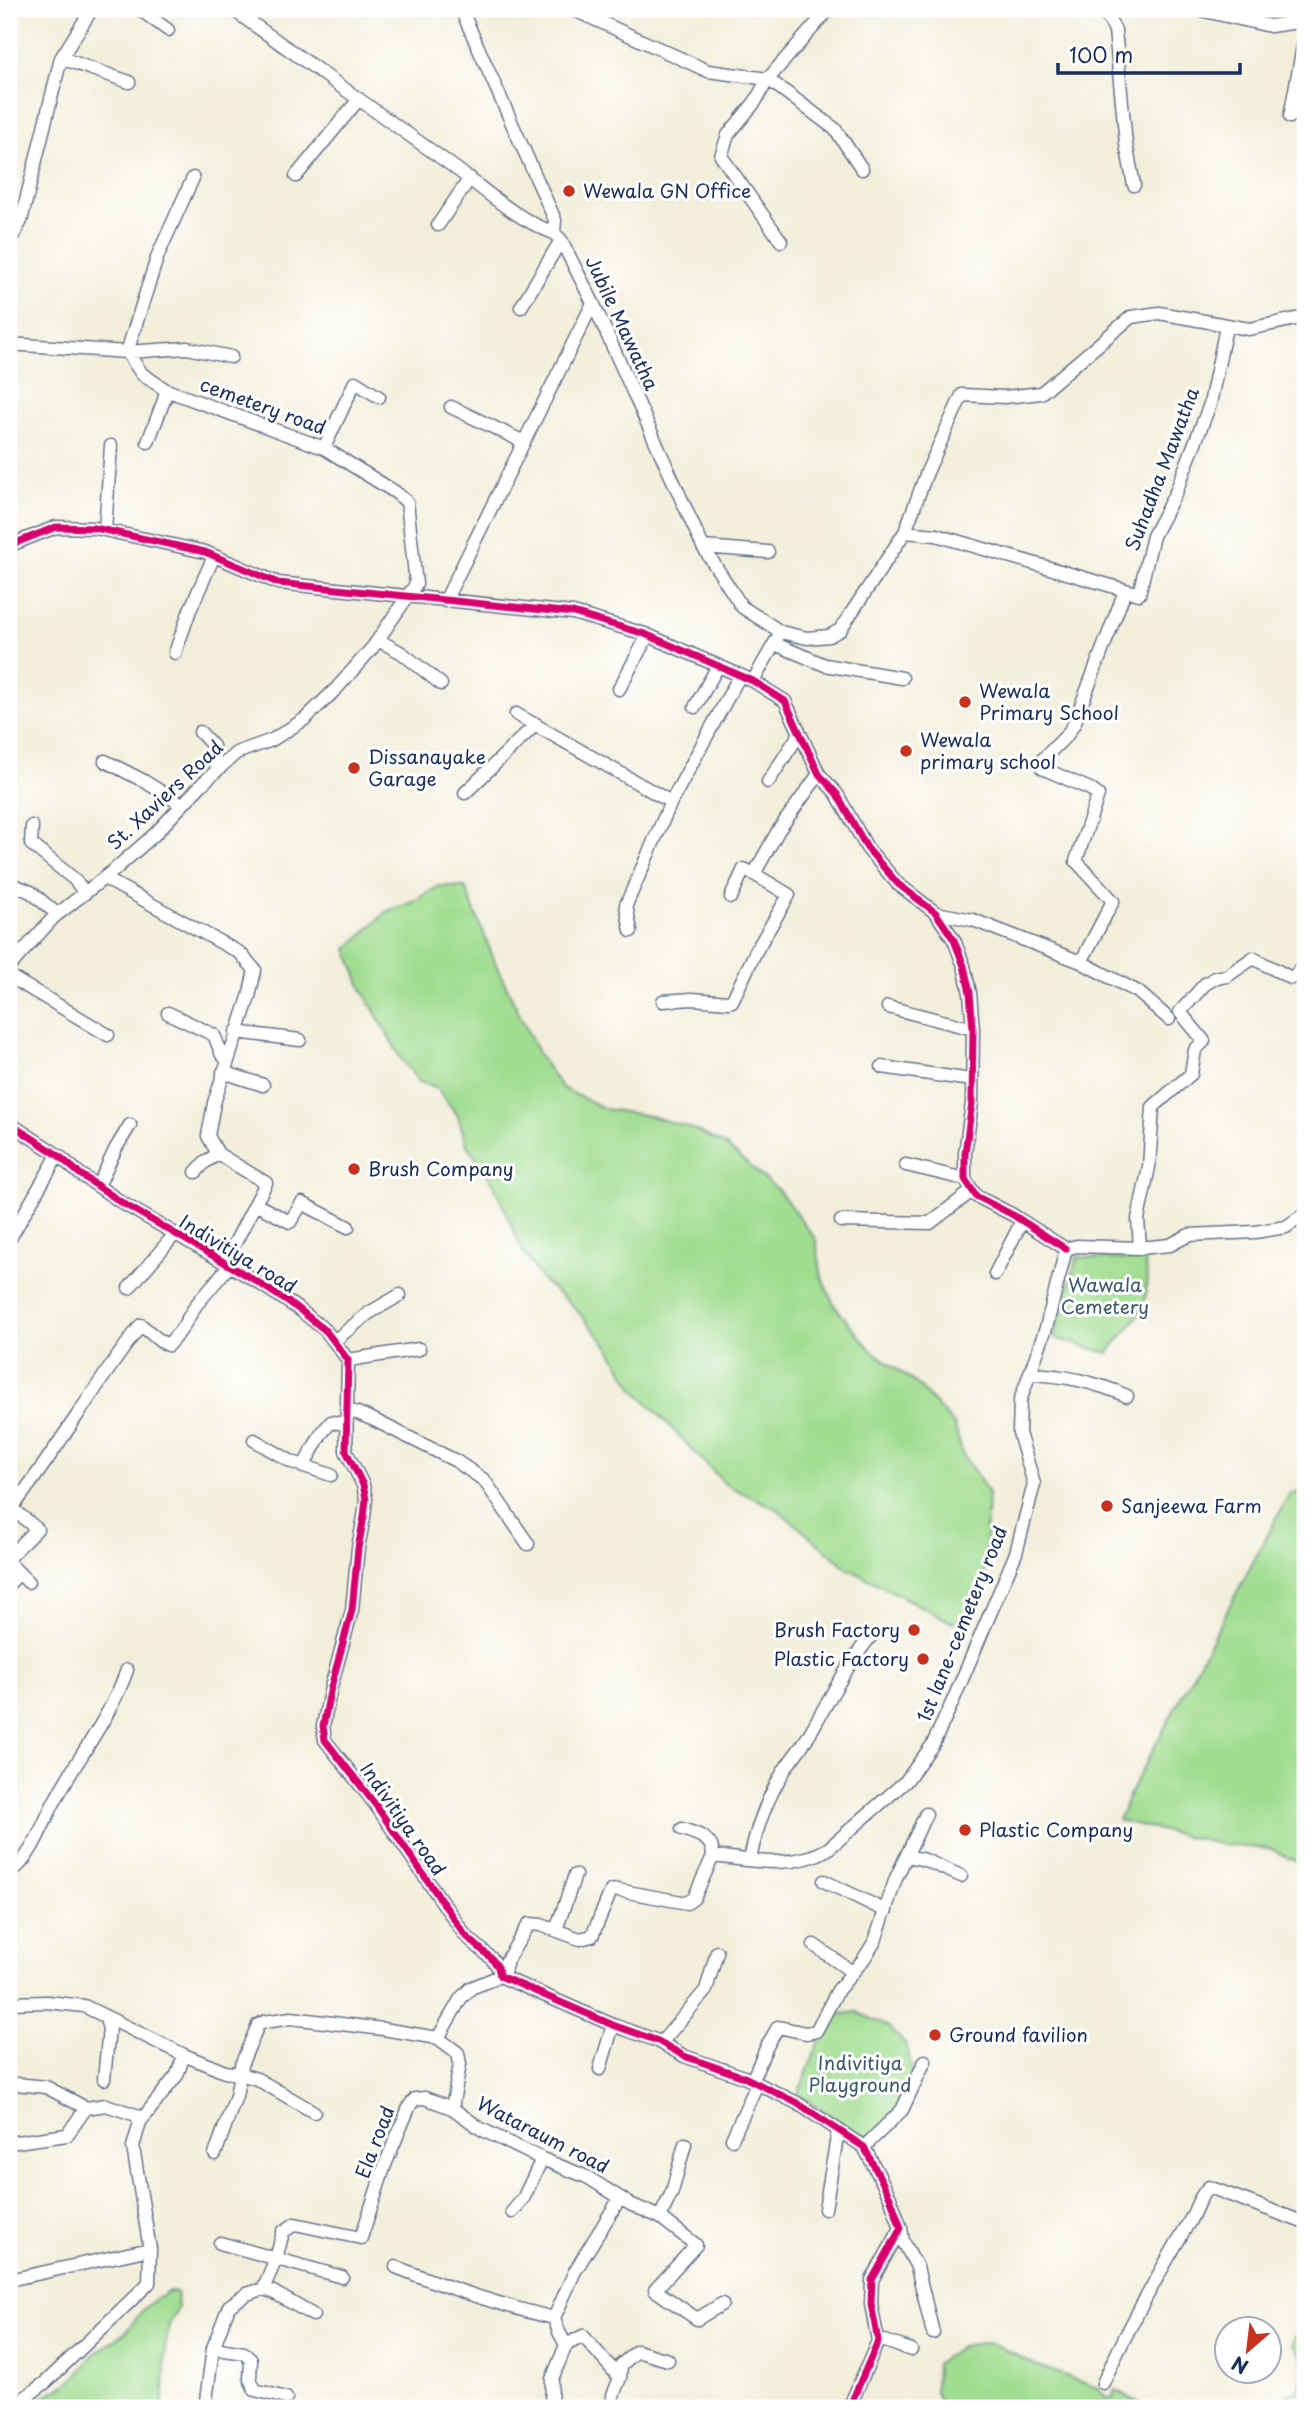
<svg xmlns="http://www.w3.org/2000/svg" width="1314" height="2417" font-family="'Playpen Sans',sans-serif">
  <rect width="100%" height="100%" fill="#fff"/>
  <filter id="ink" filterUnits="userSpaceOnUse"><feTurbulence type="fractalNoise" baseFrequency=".0143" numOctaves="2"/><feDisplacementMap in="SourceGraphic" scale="14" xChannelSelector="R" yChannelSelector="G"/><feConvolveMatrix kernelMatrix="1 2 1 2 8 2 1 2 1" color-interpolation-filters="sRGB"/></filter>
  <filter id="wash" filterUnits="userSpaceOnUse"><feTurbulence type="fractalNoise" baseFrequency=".00686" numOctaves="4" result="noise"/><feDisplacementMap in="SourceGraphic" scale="28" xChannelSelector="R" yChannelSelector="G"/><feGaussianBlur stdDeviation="1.57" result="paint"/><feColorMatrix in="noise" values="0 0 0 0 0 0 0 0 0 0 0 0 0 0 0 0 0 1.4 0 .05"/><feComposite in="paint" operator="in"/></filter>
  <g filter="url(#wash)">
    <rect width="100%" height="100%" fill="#f2eeda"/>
    <!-- green -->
    <path fill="#a1dd91" stroke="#5e8678" stroke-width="2" d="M439 886 465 887 497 967 539 1055 562 1088 605 1109 650 1116 691 1128 725 1145 779 1191 816 1240 822 1278 834 1305 871 1350 918 1385 954 1425 963 1455 988 1492 985 1569 969 1614 953 1623 847 1568 777 1509 726 1485 635 1390 609 1347 572 1305 543 1281 523 1252 494 1184 467 1145 458 1116 436 1087 419 1082 400 1057 362 989 347 949 387 911 413 902Z
      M1077 1257 1145 1261C1153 1309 1136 1318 1108 1353L1054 1338Z
      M1290 1493H1305V1866L1271 1849 1223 1845 1118 1820 1133 1787Z
      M856 2012 889 2027 907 2046 913 2075 900 2106 874 2133 864 2137 798 2094 827 2023 836 2015Z
      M168 2291 176 2292 178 2307 169 2325 165 2347 164 2396 161 2408H29L39 2398 63 2387 79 2374 92 2356 126 2332 141 2312 153 2301Z
      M1305 2333V2408H1272L1290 2393 1296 2391 1302 2379 1303 2361 1300 2353 1292 2345 1294 2337Z
      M984 2343 994 2344 1033 2364 1098 2388 1107 2398H1112L1115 2390 1149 2408H942L935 2392 936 2364 961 2346Z"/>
  </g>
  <g filter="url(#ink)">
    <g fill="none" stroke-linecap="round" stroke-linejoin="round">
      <defs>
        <path id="minor" d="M139 9 168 30
          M232 9C304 60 375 111 447 162 482 187 513 218 554 233
          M461 9 555 220 554 233 561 240 593 303 703 547 742 607 781 632 807 638 829 636 840 630 905 532 927 472 962 395 1005 397 1041 393 1131 317 1159 313 1249 329 1305 317
          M572 9 708 71 768 79 829 9
          M1103 9 1115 30 1126 144 1134 185
          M1196 9 1270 26 1305 21
          M61 58 129 82
          M1290 117 1305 35
          M296 176 359 99
          M193 178 158 255 127 352 187 348 231 357
          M438 225 470 178
          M9 237 14 234 21 221 61 58 92 9
          M781 241 721 156 728 135 755 102 768 79 835 129 862 169
          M521 307 561 240
          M9 344 127 352 142 374 166 390 324 448 395 492 407 502 416 584 373 647 337 688 305 719 272 740 236 753 202 784 154 835 113 871 54 917 9 967
          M451 407 524 442
          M148 442 164 400 166 390
          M324 448 355 382 379 397
          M105 530 111 446
          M905 532 936 535 1139 594 1153 536 1176 492 1210 404 1226 327
          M703 547 768 552
          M9 550 13 544 56 527 95 528 205 552 278 583 573 613 645 634 753 681 785 701 819 774 837 794 867 848 898 884 936 913 954 940 964 966 970 993 973 1029 972 1103 965 1153V1179L976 1196 1013 1215 1066 1249
          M445 601 593 303
          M378 640 402 653 441 684
          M775 644 825 665 902 678
          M175 653 190 610 214 556
          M753 681 777 639
          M619 689 648 635
          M695 707 718 666
          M516 714 671 802 740 675
          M200 732 213 746 217 770
          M105 761 144 781 182 805
          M768 782 800 733
          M465 793 536 724
          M32 826 31 844 75 880 85 893
          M104 878 240 953 255 970 249 997 214 1103 208 1136 218 1154 266 1183 225 1262
          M9 883 31 892 57 914
          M731 897 744 869 754 874 778 831 819 774
          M936 913 973 920 1081 962 1138 992 1169 1019
          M631 931 626 905 671 802
          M1081 962 1113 901 1076 861 1098 795 1090 789 1042 768 1040 762 1067 735 1074 724 1125 591
          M9 976 108 1035
          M663 1001 692 999 729 1002 732 1001 756 951 789 895 754 874
          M888 1007 973 1029
          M168 1013 214 1035 222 1055 227 1059
          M236 1032 300 1040
          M882 1067 971 1080
          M223 1072 263 1085
          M9 1123 58 1155 80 1174 124 1204 253 1279 300 1310 326 1331 348 1360 346 1451 363 1485 366 1499 364 1517 358 1548 352 1610 331 1687 323 1726 325 1740 375 1804 465 1935 492 1959 498 1967 500 1976 613 2025 658 2041 684 2056 744 2077 797 2103 864 2147 890 2197 901 2228 872 2280 871 2304 878 2341 849 2408
          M9 1143 17 1128
          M906 1165 965 1179
          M196 1172 205 1162 218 1154
          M98 1186 116 1148 130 1125
          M255 1204 290 1222 302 1203 348 1227
          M841 1221 930 1223 972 1191
          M9 1240 58 1155
          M1140 1248 1138 1219 1149 1167 1153 1107 1191 1074 1195 1050 1204 1041 1180 1012 1205 984 1215 978 1227 976 1253 958 1291 978 1296 975 1305 961
          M1066 1249 1077 1246 1140 1248 1170 1245 1189 1235 1255 1232 1286 1227 1305 1214
          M995 1274 1022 1221
          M129 1288 175 1234
          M334 1341 369 1313 400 1295
          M348 1360 419 1349
          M1030 1374C1064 1375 1095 1382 1127 1396
          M347 1414 355 1412 374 1420 456 1461 484 1480 528 1544
          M254 1440 292 1462 331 1475
          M303 1467 321 1434 331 1422 346 1424
          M9 1506 37 1529 9 1557
          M12 1508C58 1449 95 1384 141 1325L160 1341 168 1345 181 1330 196 1305 230 1265
          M9 1563 28 1582
          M9 1584 19 1573
          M682 1829C697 1834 713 1837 713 1856
          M908 1856 925 1860 961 1876
          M750 1860C756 1827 767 1798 785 1769 793 1757 803 1746 810 1733 829 1700 846 1666 871 1636
          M9 1867H17C36 1848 44 1820 57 1797 80 1754 111 1716 127 1670
          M824 1881 886 1911
          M556 1930 575 1875
          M814 1945 852 1972
          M503 1977 507 1960 529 1924 541 1925 580 1939 592 1936 611 1891 617 1890 687 1903 694 1898 713 1856C752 1860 792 1870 828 1849L906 1781 933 1744 952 1703 1016 1553 1034 1484 1019 1433 1020 1401 1046 1328 1066 1249
          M9 2003 47 2002 84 2006 184 2055 225 2072 240 2074 241 2065 258 2025 264 2022 291 2018 383 2029 438 2038 458 2053 460 2064 452 2108 481 2129 542 2159 587 2177 630 2204 660 2217 696 2245 655 2290 697 2319 722 2304
          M438 2038 461 1998 471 1988 500 1976
          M661 2043 706 1990 717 1952
          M600 2069 613 2025
          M104 2079 109 2028 105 2016
          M752 2081 767 2046 778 2027 806 2033 816 2031 838 1990 863 1960 875 1941 896 1878 926 1814
          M9 2086 16 2084 46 2087 86 2108 106 2105 136 2115 140 2122
          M732 2139 757 2084
          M9 2143 67 2135 86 2108
          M864 2147 902 2110 925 2061
          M215 2154 236 2096 240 2074 257 2079 314 2112
          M825 2209 838 2131
          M512 2212 523 2199 542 2159
          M660 2217 672 2192 685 2144
          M901 2228 903 2241 917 2267 933 2333
          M220 2243 342 2277
          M396 2267C448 2288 499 2305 554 2318
          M9 2280 150 2249
          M263 2289 273 2292 313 2315
          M878 2341H885L911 2350
          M566 2345 583 2336 620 2378 621 2365 637 2351 668 2360
          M213 2348 244 2353 251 2360 250 2379 255 2390 286 2398
          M1103 2383C1128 2328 1157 2276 1188 2224 1196 2211 1198 2197 1209 2187L1305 2223
          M11 2408 46 2382 149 2283 150 2249 133 2147 140 2122 177 2075 184 2055
          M205 2408 213 2348 229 2306 247 2294 263 2289 276 2259 283 2232 295 2224 361 2238 385 2165 410 2105 415 2099 425 2098 452 2108
          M551 2408 552 2379 566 2345 559 2332 554 2318 575 2271 620 2198
          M612 2408 613 2395 620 2378"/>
      </defs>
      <!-- minor casing -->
      <use href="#minor" stroke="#667289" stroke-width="15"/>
      <!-- minor -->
      <use href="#minor" stroke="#fff" stroke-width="12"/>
      <defs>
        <path id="cycleway" d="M9 550 13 544 56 527 95 528 205 552 278 583 573 613 645 634 753 681 785 701 819 774 837 794 867 848 898 884 936 913 954 940 964 966 970 993 973 1029 972 1103 965 1153V1179L976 1196 1013 1215 1066 1249
          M9 1123 58 1155 80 1174 124 1204 253 1279 300 1310 326 1331 348 1360 346 1451 363 1485 366 1499 364 1517 358 1548 352 1610 331 1687 323 1726 325 1740 375 1804 465 1935 492 1959 498 1967 500 1976 613 2025 658 2041 684 2056 744 2077 797 2103 864 2147 890 2197 901 2228 872 2280 871 2304 878 2341 849 2408"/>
      </defs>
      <!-- cycleway casing -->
      <use href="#cycleway" stroke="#fff" stroke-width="11"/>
      <!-- cycleway -->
      <use href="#cycleway" stroke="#d6006c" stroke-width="7"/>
    </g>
  </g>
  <!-- markers -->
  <g fill="#c8321e" stroke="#fff" stroke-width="2.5">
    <circle cx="569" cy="191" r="7"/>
    <circle cx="965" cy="702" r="7"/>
    <circle cx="906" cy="751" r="7"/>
    <circle cx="354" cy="768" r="7"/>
    <circle cx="354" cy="1169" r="7"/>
    <circle cx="1107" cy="1506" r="7"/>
    <circle cx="914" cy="1630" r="7"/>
    <circle cx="923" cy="1659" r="7"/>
    <circle cx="965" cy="1830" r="7"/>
    <circle cx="935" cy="2035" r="7"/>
  </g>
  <g text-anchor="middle" stroke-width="6" stroke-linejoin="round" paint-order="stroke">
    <!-- poi labels -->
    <g font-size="19" fill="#1b2f5e" stroke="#fff" text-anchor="start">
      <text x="583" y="198">Wewala GN Office</text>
      <text x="979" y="698">Wewala<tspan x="979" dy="22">Primary School</tspan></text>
      <text x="920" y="747">Wewala<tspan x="920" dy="22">primary school</tspan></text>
      <text x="368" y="764">Dissanayake<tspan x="368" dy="22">Garage</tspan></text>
      <text x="368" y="1176">Brush Company</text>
      <text x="1121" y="1513">Sanjeewa Farm</text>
      <text x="900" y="1637" text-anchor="end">Brush Factory</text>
      <text x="909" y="1666" text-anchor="end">Plastic Factory</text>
      <text x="979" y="1837">Plastic Company</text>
      <text x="949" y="2042">Ground favilion</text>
    </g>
    <!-- street labels -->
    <g font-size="19" fill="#1b2f5e" stroke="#fff">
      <text transform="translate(622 323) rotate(65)" y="7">Jubile Mawatha</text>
      <text transform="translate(263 406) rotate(20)" y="7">cemetery road</text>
      <text transform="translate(1162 469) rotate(-69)" y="7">Suhadha Mawatha</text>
      <text transform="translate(165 795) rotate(-43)" y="7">St. Xaviers Road</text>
      <text transform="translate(238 1254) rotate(31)" y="7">Indivitiya road</text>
      <text transform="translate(962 1624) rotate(-68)" y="7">1st lane-cemetery road</text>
      <text transform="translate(403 1819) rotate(55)" y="7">Indivitiya road</text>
      <text transform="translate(543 2135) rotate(27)" y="7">Wataraum road</text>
      <text transform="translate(375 2142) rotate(-69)" y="7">Ela road</text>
    </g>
    <!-- park labels -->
    <g font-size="19" fill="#3c5a6b" stroke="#fff">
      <text x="1105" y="1292">Wawala<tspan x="1105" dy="22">Cemetery</tspan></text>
      <text x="860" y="2070">Indivitiya<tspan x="860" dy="22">Playground</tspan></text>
    </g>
  </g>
  <!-- margin -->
  <rect width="1314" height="2417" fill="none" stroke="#fff" stroke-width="35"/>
  <!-- north arrow -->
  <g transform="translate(1248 2350) rotate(208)"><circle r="33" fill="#ffffff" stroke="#a4acbf" stroke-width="2"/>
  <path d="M0-5L12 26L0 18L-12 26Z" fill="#c8321e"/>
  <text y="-10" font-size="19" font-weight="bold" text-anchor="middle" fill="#1b2f5e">N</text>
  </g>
  <!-- scale -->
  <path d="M1058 63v10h182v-10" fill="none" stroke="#1b2f5e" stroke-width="3.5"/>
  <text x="1069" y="63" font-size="21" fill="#1b2f5e" stroke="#ffffff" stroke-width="5" paint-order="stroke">100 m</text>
</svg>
